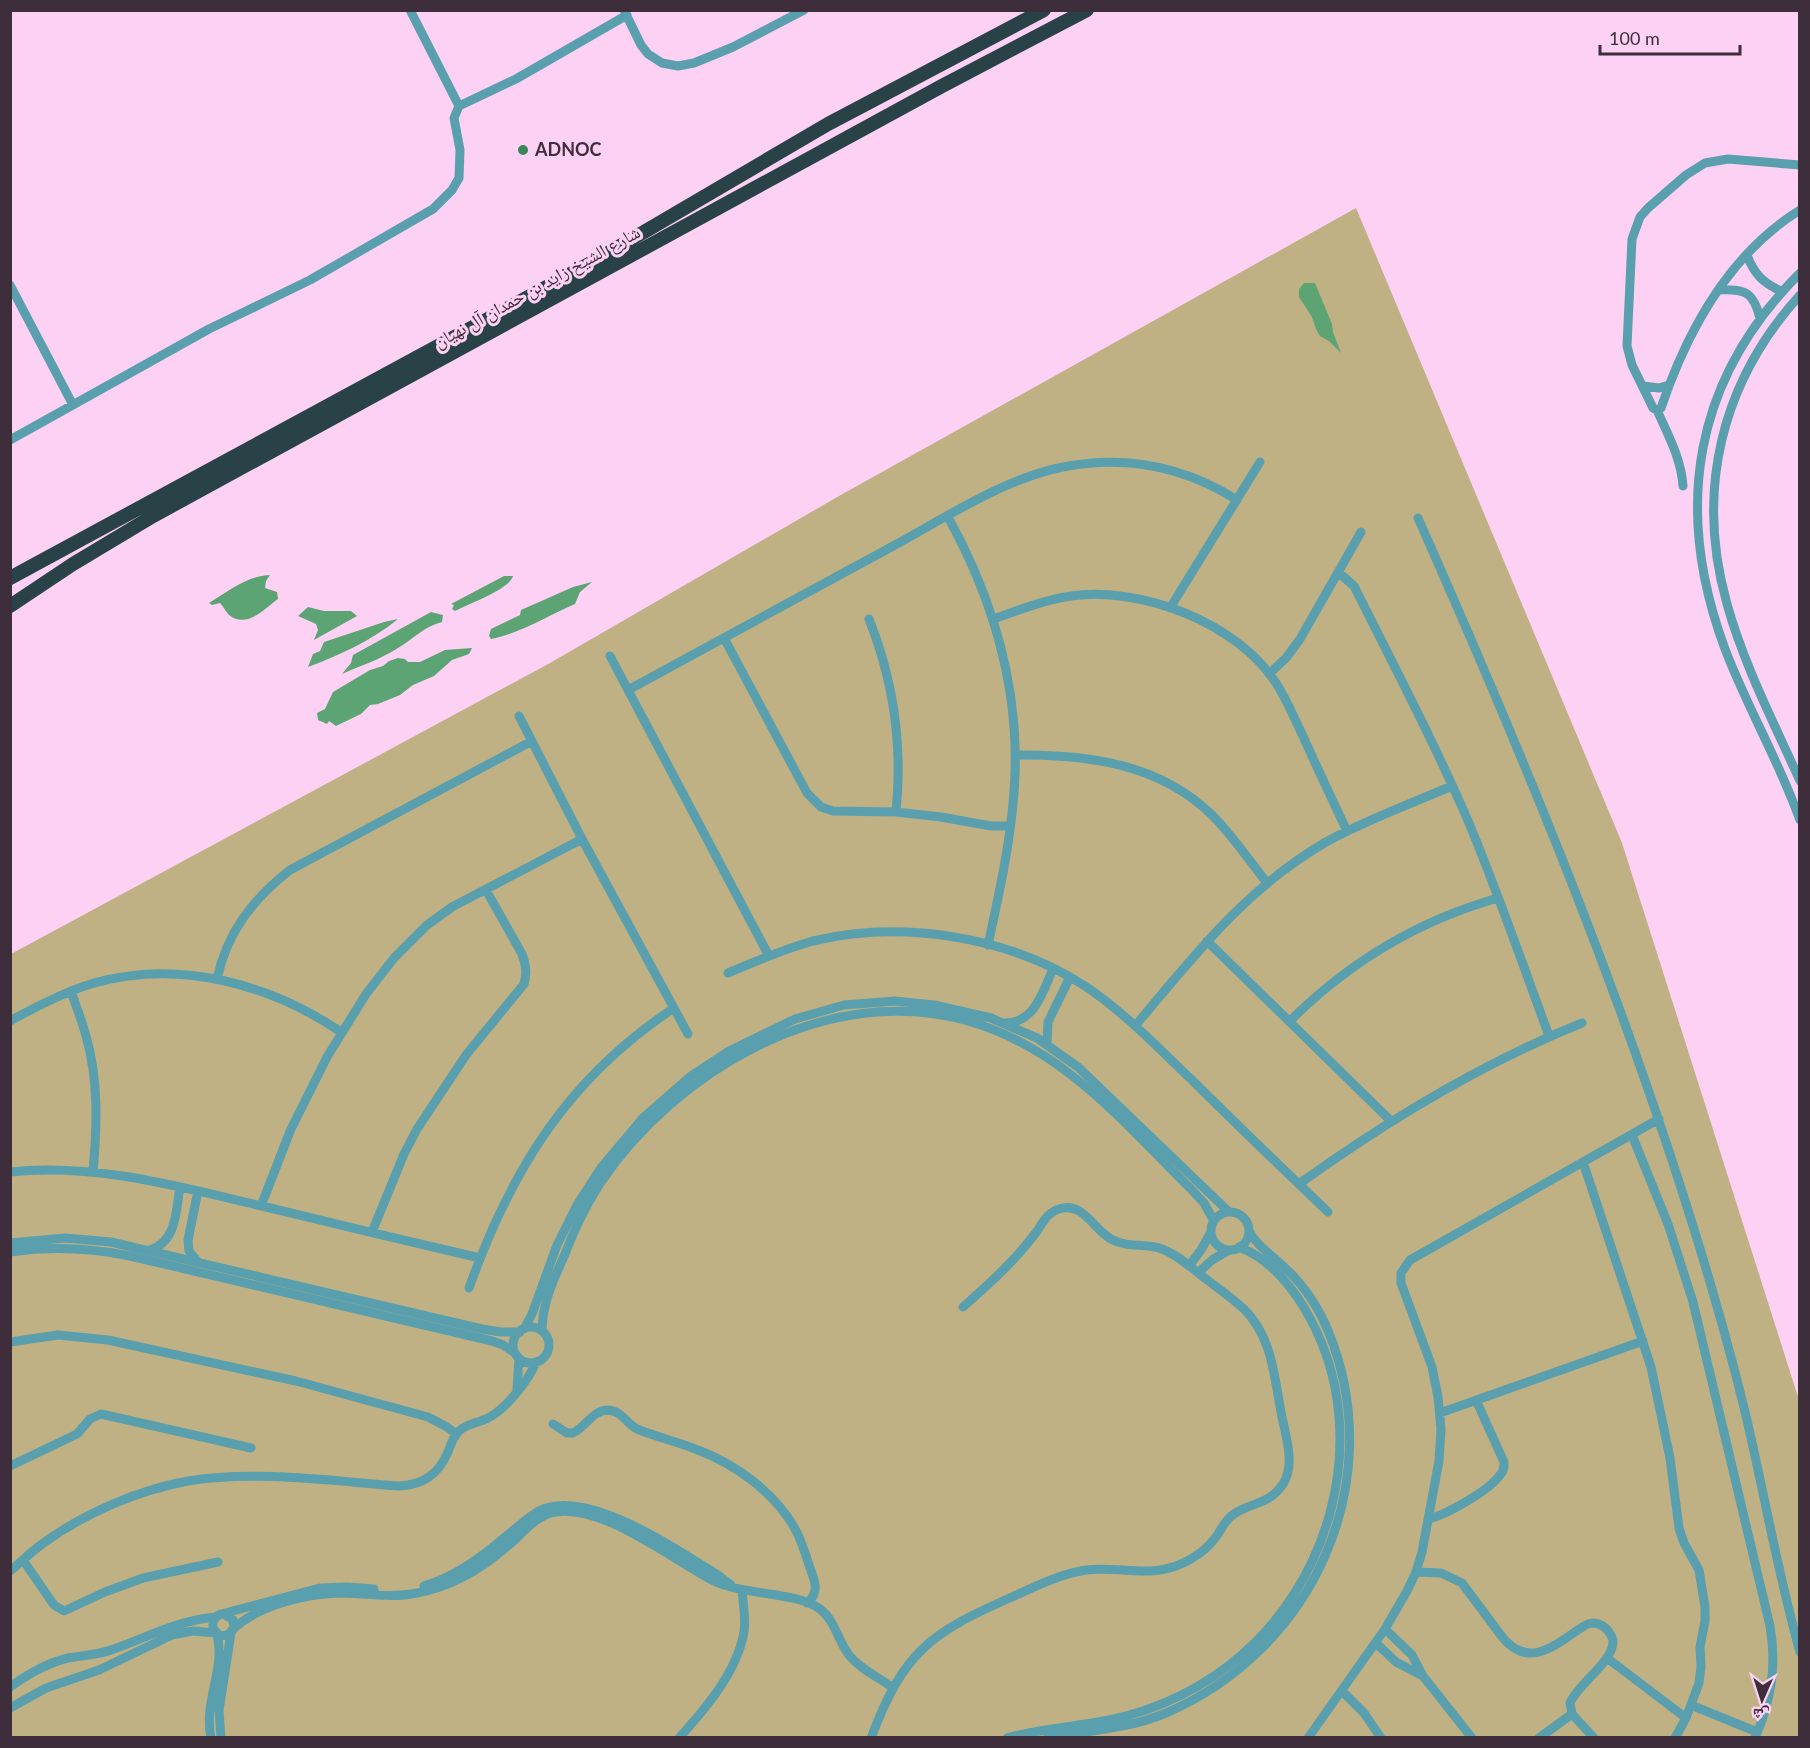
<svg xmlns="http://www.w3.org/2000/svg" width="1810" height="1748" font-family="Lato,'Noto Naskh Arabic',sans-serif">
  <rect width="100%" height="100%" fill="#fdd1f3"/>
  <!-- green -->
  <path fill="#bfb183" d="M1356 208 1622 843 1799 1400V1737L11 1738V954L550 663 839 496Z"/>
  <!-- water -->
  <path fill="#5ca474" d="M1304 283H1315L1332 324 1333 332 1341 353 1329 341 1320 336 1316 329 1312 317 1299 297V289Z
    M270 575 266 581 265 588 277 592 278 599C264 609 247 629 229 615 225 611 224 607 220 603L212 605 209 603C229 591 247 576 270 575Z
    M504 576H513C510 589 468 604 455 611L452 609 454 605 451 604Z
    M592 582 580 592 575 604C547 616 521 633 491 639L489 636 491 629 520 615 521 610 573 587Z
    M308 607 324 611H351L357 616 314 640 318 630 316 624 298 616Z
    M431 612 443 615 442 622C425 626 413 639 398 648 379 660 362 665 342 674L351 663 353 655Z
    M398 619C371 641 340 655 308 667L313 654 320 651 324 642 384 622Z
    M472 648 469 654 452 660 434 676 413 685 400 695 378 704 370 705 361 714 338 725 336 726 329 721 327 724 318 720 317 713 325 709 333 692 370 670 383 666 389 661 398 658 405 659 408 662H420L445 650Z"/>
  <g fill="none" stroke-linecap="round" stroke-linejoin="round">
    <!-- minor -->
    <path stroke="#5a9fae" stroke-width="9" d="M410 10 459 106
      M624 10 641 45 648 54 662 63 678 66 694 63 733 47 804 10
      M1800 165 1728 159 1705 163 1686 175 1648 208 1640 217 1632 239 1627 346 1632 365 1653 408 1657 410 1661 408C1687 331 1729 254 1800 210
      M1747 255C1754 274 1763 283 1781 291
      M1800 273C1693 380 1673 509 1725 649 1747 707 1779 761 1800 820
      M10 285 73 405
      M1718 290C1745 289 1753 291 1760 318
      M1800 295C1721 382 1695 491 1727 604 1744 665 1774 723 1800 781
      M1643 386 1659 388 1669 385
      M1657 410C1668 435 1681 458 1683 486
      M10 440 209 329 310 280 433 209 452 190 459 178 460 150 454 118 459 106 516 79 627 15
      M948 517C991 595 1018 683 1015 774 1013 832 1000 889 988 945
      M1418 518C1527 764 1630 1013 1707 1272 1722 1323 1737 1376 1749 1429 1766 1503 1779 1578 1800 1652
      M1338 572 1354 586C1393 664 1434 742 1469 823 1498 893 1523 965 1549 1036
      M1170 608 1260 462
      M869 619C894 682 903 744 896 812
      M993 619C1019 610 1044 600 1071 596 1142 586 1237 623 1276 683 1287 700 1294 718 1303 736 1317 768 1332 799 1347 831
      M724 638 807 793 821 807 833 811 896 812 941 817 991 826H1010
      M610 656 769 956
      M1269 674 1286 658 1300 639 1361 532
      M628 690C717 642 806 594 895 545 946 517 1006 478 1063 467 1125 455 1183 466 1237 500
      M519 716 582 839 688 1034
      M1015 755C1085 754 1159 763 1212 815 1232 835 1249 860 1267 883
      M1207 941 1391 1121
      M728 973C756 961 784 949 813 941 902 920 1008 936 1085 986 1124 1012 1157 1047 1191 1079 1236 1124 1282 1168 1328 1212
      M217 979C227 932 253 899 290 870L532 741
      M71 991C76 1006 82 1021 86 1036 99 1081 97 1126 93 1172
      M10 1021C37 1006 64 992 94 983 179 959 270 984 341 1032
      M1290 1021C1349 962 1417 921 1498 898
      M1005 1023C1035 1023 1043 991 1053 969
      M1135 1026C1195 955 1245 889 1326 842 1366 820 1410 804 1452 786
      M1047 1044 1048 1022 1070 977
      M1632 1135 1668 1224 1693 1302 1770 1626C1777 1666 1771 1701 1755 1738
      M1583 1162 1651 1367 1670 1458 1679 1528 1684 1543 1699 1570 1705 1607V1621L1700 1647 1701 1667 1699 1683 1686 1718 1675 1738
      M10 1172C96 1163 180 1187 262 1206 335 1224 407 1241 480 1258
      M1299 1184C1388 1120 1480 1064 1582 1023
      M198 1191 188 1240 189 1251 198 1262
      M261 1206 291 1129 327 1057 366 994 394 958 427 925 452 907 582 839
      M1211 1231a19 19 0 1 1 38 0a19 19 0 1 1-38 0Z
      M372 1232 404 1154 417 1129 466 1055 524 984C527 973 526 965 522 954L486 890
      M10 1243 65 1238 111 1242 482 1329 501 1332H520
      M150 1250C177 1242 176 1210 180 1187
      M10 1252C51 1246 90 1248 130 1256L492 1341 503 1345 515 1353
      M1189 1266 1201 1250 1211 1232
      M1198 1273 1212 1260 1229 1250
      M469 1288C511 1170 568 1078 674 1008
      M513 1345a18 18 0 1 1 36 0a18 18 0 1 1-36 0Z
      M524 1329 532 1314 557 1245 577 1205 601 1168 643 1118 691 1076 729 1051 795 1019 844 1005 895 1001 934 1005 991 1018 1037 1038 1078 1067 1229 1212
      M542 1331C542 1303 554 1279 565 1254 574 1230 585 1207 599 1185 676 1070 828 981 968 1021 1063 1048 1122 1121 1190 1188L1204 1203 1214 1221
      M10 1342 58 1335 108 1340 296 1381 428 1417 447 1427 456 1434
      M517 1390 519 1358
      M1440 1413 1643 1341
      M553 1424 567 1433H573C586 1427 592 1411 607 1410 621 1410 626 1423 637 1429 657 1437 678 1442 698 1450 735 1464 774 1492 794 1527 801 1539 805 1552 809 1565 814 1579 821 1592 807 1603
      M10 1466 77 1434 90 1419 101 1414 251 1448
      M1428 1519C1446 1515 1490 1490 1500 1475 1504 1471 1504 1467 1504 1462L1476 1400
      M23 1560 54 1605 64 1611 105 1592 143 1578 218 1562
      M10 1571C21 1562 31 1552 42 1544 83 1514 138 1490 188 1481 253 1470 332 1481 398 1486 423 1485 438 1475 448 1452 451 1444 453 1437 459 1431 467 1423 479 1423 488 1418 505 1410 529 1380 536 1362
      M1416 1572 1441 1573 1462 1583 1503 1638C1531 1671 1558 1642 1584 1626 1597 1618 1609 1628 1613 1640 1614 1662 1579 1682 1570 1703L1572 1714 1594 1738
      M424 1586C469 1572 495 1544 531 1516 577 1479 676 1550 718 1575L731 1585
      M224 1614 233 1620 234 1628 228 1635 220 1636 214 1630C211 1623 214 1617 221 1614L320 1588 347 1587 374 1589
      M234 1628C262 1604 308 1593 345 1593 369 1594 393 1598 417 1593 451 1587 483 1568 509 1545 522 1534 534 1518 551 1513 597 1500 672 1559 712 1580 743 1596 795 1591 820 1609 835 1620 838 1641 849 1655 860 1669 878 1677 892 1687
      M1385 1629 1412 1655 1423 1676 1472 1738
      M1376 1643 1396 1662 1423 1676
      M1607 1658 1686 1718
      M10 1687C28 1674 47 1663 68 1658 84 1655 99 1655 114 1649 148 1637 179 1620 216 1617
      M1342 1691 1364 1713 1381 1738
      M1691 1705 1757 1732
      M10 1708 46 1688 99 1670 172 1635 193 1631 216 1633
      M211 1738C203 1701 226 1670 217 1634
      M221 1738 219 1710 231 1633
      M679 1738C706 1708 737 1672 744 1632 746 1619 743 1604 742 1590
      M871 1738C904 1651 930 1633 1012 1597 1036 1586 1060 1574 1086 1570 1117 1566 1146 1577 1176 1566 1192 1560 1208 1549 1218 1534 1223 1526 1226 1519 1234 1514 1251 1502 1269 1505 1283 1484 1296 1464 1285 1434 1281 1412 1274 1375 1272 1337 1244 1309 1232 1298 1219 1289 1206 1279 1193 1269 1178 1255 1162 1249 1145 1243 1127 1248 1111 1239 1093 1229 1083 1201 1059 1209 1048 1212 1043 1222 1037 1231 1016 1260 990 1283 963 1307
      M1007 1738C1035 1730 1063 1728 1092 1723 1141 1716 1189 1696 1228 1666 1331 1588 1373 1437 1311 1320 1296 1291 1271 1259 1239 1247
      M1047 1738C1087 1731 1128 1729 1166 1713 1313 1650 1389 1483 1329 1333 1319 1308 1303 1284 1283 1266 1271 1254 1257 1246 1249 1231
      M1308 1738 1385 1629 1407 1591 1416 1572 1422 1552 1439 1461 1441 1429 1438 1397 1432 1367 1401 1283V1273L1410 1260 1659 1119
      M1539 1738 1572 1714"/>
    <!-- highway -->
    <path stroke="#284247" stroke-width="14" d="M10 578 591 263 828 124 1044 10
      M10 606 73 564 153 516 942 86 1087 10"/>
  </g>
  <!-- markers -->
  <circle fill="#398656" stroke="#fdd1f3" stroke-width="2" cx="523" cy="150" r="6"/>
  <g text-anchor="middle" stroke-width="6" stroke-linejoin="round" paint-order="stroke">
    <!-- poi labels -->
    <g font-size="18" font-weight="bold" fill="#3e2d3a" stroke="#fdd1f3" text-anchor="start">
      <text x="535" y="156">ADNOC</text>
    </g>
    <!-- street labels -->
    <g font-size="18" fill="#3e2d3a" stroke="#fdd1f3">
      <text transform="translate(537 287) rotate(-29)" y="6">شارع الشيخ زايد بن حمدان آل نهيان</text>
    </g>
  </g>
  <!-- border -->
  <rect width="1810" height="1748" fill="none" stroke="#3e2d3a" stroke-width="24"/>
  <!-- north arrow -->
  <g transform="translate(1762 1700) rotate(183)" stroke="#fdd1f3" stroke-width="4.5" paint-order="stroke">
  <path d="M0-4.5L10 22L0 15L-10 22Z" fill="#3e2d3a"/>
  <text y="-9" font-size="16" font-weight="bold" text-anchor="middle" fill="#3e2d3a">ش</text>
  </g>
  <!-- scale -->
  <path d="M1600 45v9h140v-9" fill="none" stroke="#3e2d3a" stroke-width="3"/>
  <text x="1609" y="45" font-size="18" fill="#3e2d3a" stroke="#fdd1f3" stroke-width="4.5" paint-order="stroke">100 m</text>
</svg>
